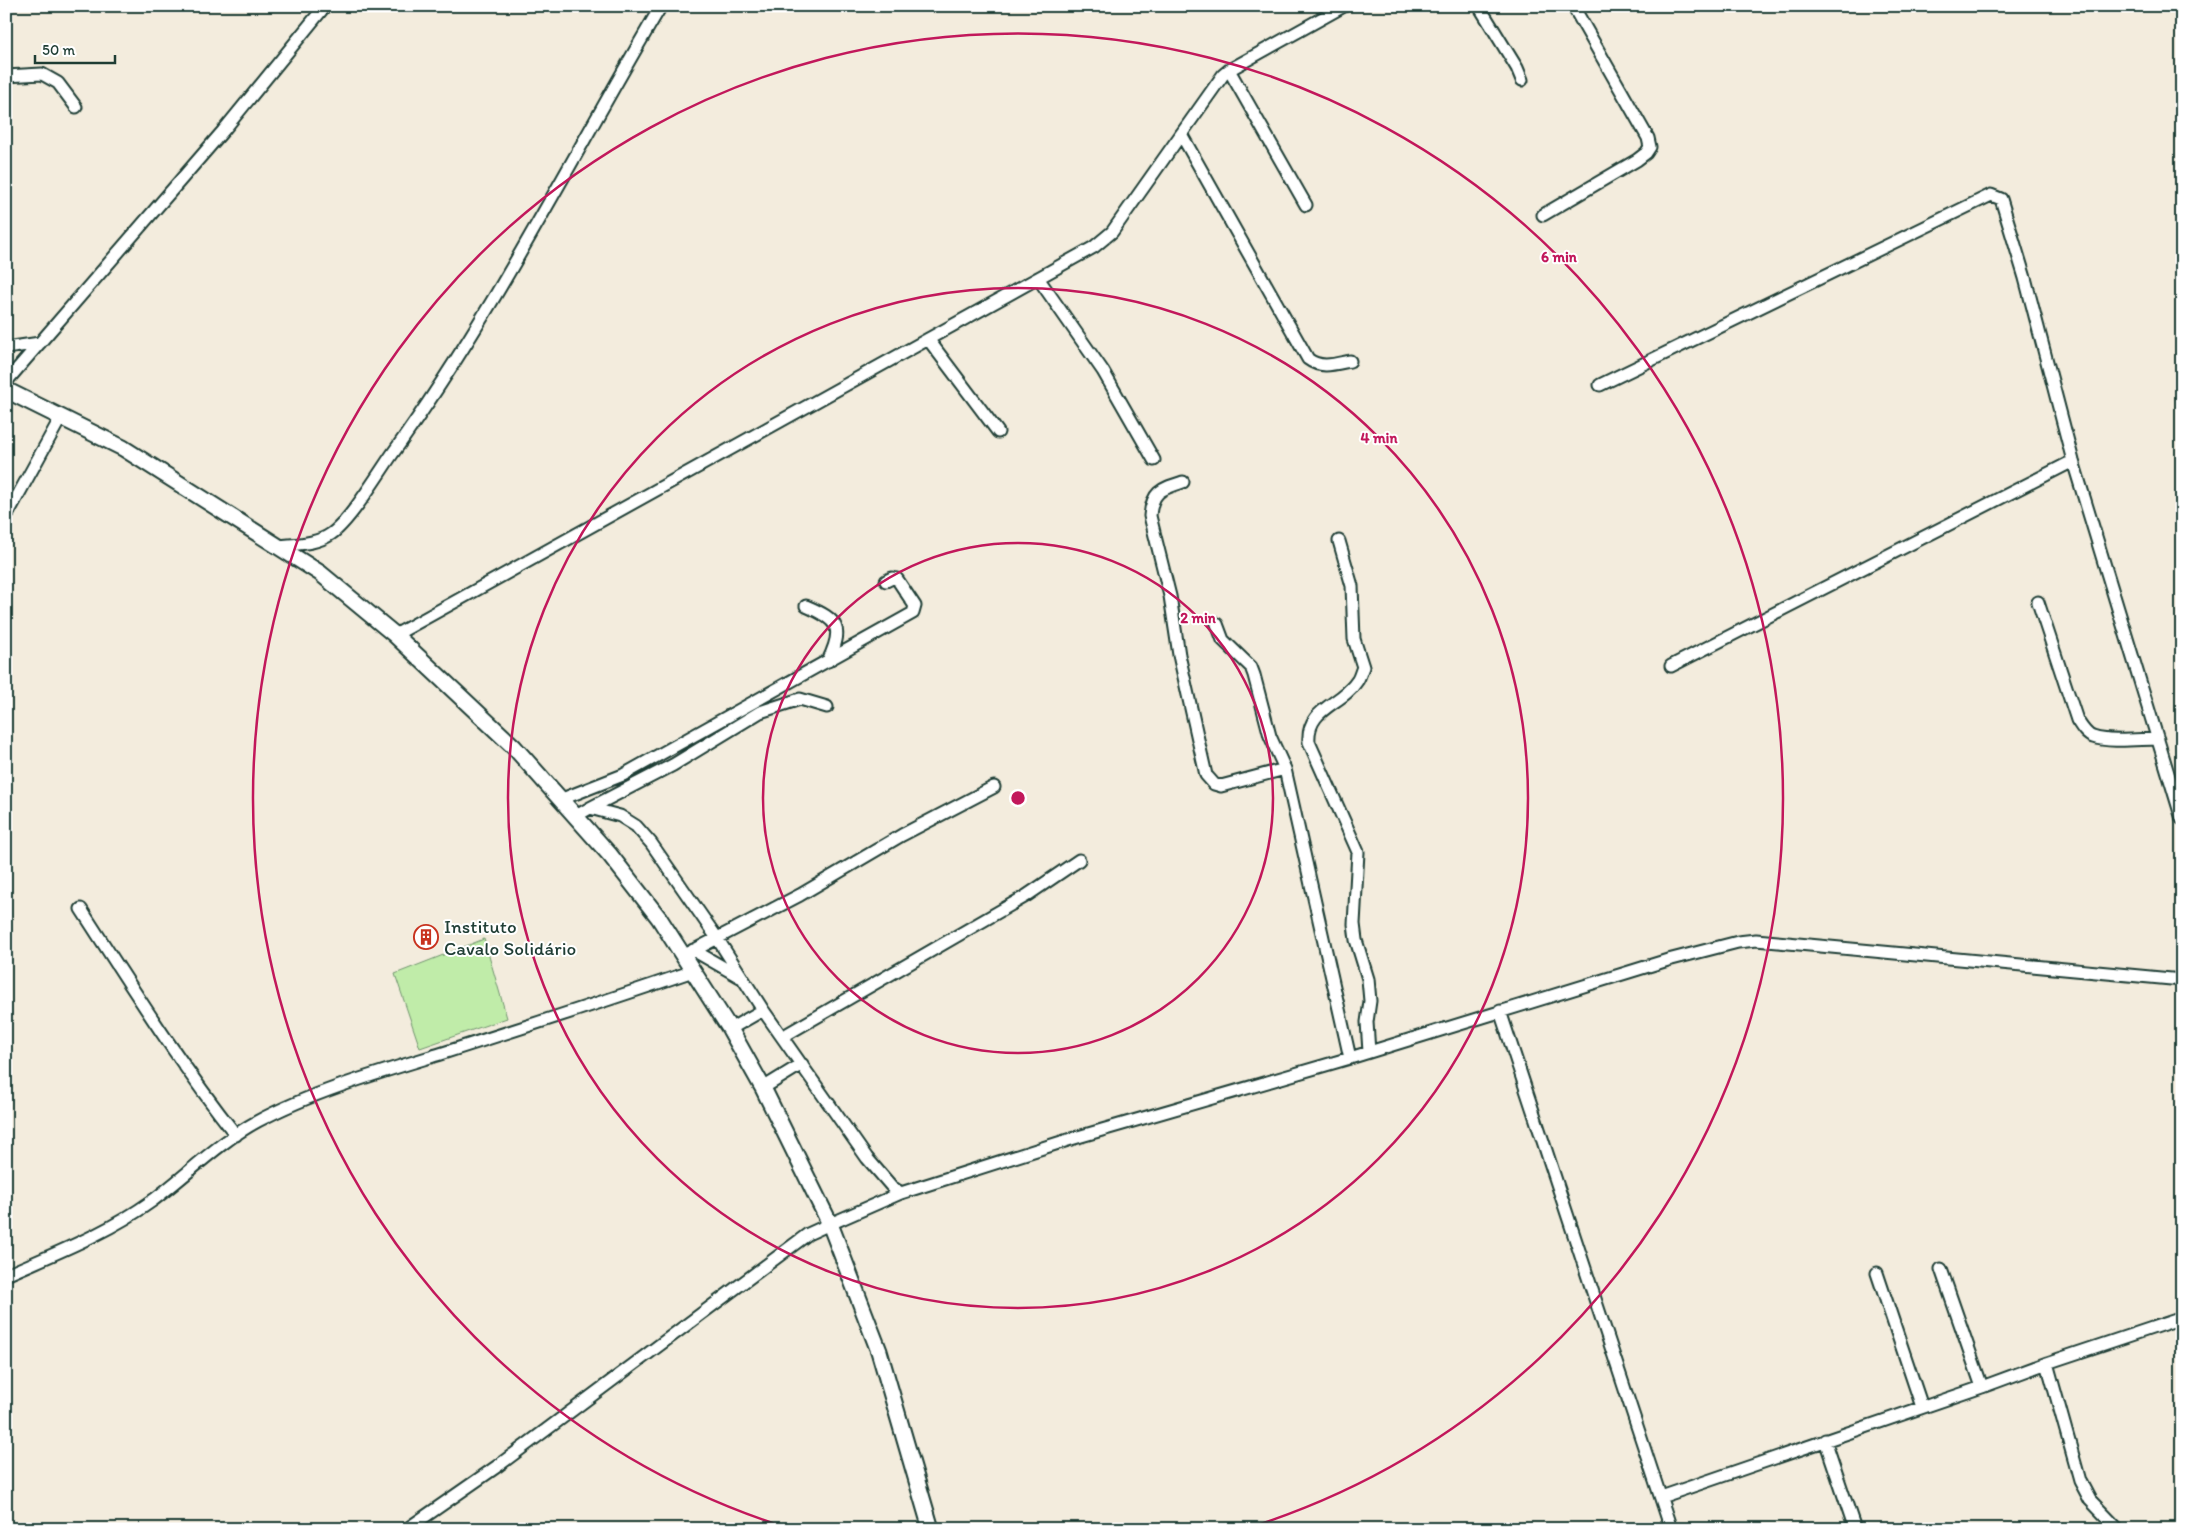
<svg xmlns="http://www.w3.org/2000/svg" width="2188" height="1535" font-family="Itim,sans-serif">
  <rect width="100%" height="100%" fill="#f3ecdd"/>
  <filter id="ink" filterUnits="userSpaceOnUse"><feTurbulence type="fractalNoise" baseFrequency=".02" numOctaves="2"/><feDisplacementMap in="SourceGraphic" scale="10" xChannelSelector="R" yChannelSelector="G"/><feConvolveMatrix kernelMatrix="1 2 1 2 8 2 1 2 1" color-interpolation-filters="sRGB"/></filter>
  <g filter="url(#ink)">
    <!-- green -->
    <path fill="#c0eca9" stroke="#70946e" d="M484 939 507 1018 420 1048 395 974Z"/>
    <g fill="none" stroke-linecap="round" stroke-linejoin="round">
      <defs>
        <path id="street" d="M1479 6 1517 68 1522 80
          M1229 70 1306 205
          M6 76 42 74 58 83 76 107
          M1181 134 1308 359C1321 369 1335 364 1350 361
          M1543 215 1637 160 1646 153 1650 147 1648 138 1573 6
          M1038 278 1103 371 1154 460
          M928 339 998 432
          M6 348 40 343
          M6 382 223 131 325 6
          M1600 385 1991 195 2001 199 2025 278 2073 461 2182 819
          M1183 482C1161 489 1152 491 1150 516L1170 596 1179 655 1206 775 1214 784 1221 786 1285 769
          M6 517 61 417
          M1339 541 1352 586 1354 639 1363 667C1361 671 1360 677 1357 681 1342 705 1306 708 1309 742L1358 852 1354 924 1356 940 1368 979 1370 1001 1367 1022 1369 1052
          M280 546C297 544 317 544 331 534 350 521 379 473 393 453 495 312 572 156 661 6
          M2038 602 2077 720C2081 726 2086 735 2093 737 2110 743 2140 739 2158 739
          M806 606C839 620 844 628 828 661
          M1217 624 1223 640 1251 667 1254 675 1270 736 1285 769 1350 1058
          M395 635 1094 247 1112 232 1223 75 1229 70 1344 6
          M1671 666 2073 461
          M562 799 623 775 913 613 915 606 897 579 892 578 886 581
          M590 808 673 765 760 712 800 699 827 707
          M576 816 590 808 620 816 636 826 651 843 717 938 763 1010 867 1158 892 1187 901 1193
          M81 909C131 986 179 1063 236 1135
          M693 950 740 977
          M683 956 800 895 902 835 994 787
          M1500 1011 1671 1529
          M730 1029 763 1010
          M782 1037 1026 896 1079 860
          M763 1088 802 1064
          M1877 1273 1922 1407
          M6 1275C56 1253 108 1233 152 1201 187 1175 219 1142 258 1121 312 1092 381 1072 440 1054 525 1027 609 1000 693 971
          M2047 1363 2080 1481 2090 1500 2118 1529
          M1982 1387 2047 1363 2182 1318
          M1825 1440 1855 1529
          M1661 1497 1982 1387 1941 1269
          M407 1529 499 1465 808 1234 830 1224 901 1193 1071 1139 1350 1058 1668 960 1738 942 1756 940 2182 980"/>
        <path id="secondary" d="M6 390 123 448 320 573 395 635 514 747 610 855 659 918 730 1029 763 1088 830 1224 879 1351 931 1529"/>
      </defs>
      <!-- street casing -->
      <use href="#street" stroke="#1f3d34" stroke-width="15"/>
      <!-- secondary casing -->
      <use href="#secondary" stroke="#1f3d34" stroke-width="19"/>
      <!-- street -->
      <use href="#street" stroke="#fff" stroke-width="11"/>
      <!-- secondary -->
      <use href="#secondary" stroke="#fff" stroke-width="15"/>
    </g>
  </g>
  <!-- distance rings -->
  <g fill="none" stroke="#c2185b" stroke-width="2.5">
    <circle cx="1018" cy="798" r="255"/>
    <circle cx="1018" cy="798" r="510"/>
    <path d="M788 1528A765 765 0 1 1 1248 1528"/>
  </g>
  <!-- icons -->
  <defs>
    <symbol id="building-ring" viewBox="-11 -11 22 22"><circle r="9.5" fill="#fff" stroke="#c8321e" stroke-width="1.5"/><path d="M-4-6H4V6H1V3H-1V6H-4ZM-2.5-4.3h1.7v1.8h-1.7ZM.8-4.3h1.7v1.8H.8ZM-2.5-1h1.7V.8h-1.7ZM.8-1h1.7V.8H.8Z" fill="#c8321e"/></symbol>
  </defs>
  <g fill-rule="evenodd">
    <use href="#building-ring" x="412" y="923" width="28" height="28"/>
  </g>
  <g text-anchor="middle" stroke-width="4" stroke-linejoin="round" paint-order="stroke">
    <!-- poi labels -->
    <g font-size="19" fill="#1f3d34" stroke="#fff" text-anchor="start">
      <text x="444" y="933">Instituto<tspan x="444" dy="22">Cavalo Solidário</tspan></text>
    </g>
  </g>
  <circle cx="1018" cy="798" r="8" fill="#c2185b" stroke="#fff" stroke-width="2.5"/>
  <g font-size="15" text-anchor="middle" font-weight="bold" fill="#c2185b" stroke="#fff" stroke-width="4" stroke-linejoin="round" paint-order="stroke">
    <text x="1559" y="262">6 min</text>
    <text x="1379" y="443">4 min</text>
    <text x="1198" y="623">2 min</text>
  </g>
  <!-- margin -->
  <rect width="2188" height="1535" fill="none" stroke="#fff" stroke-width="25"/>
  <rect x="12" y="12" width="2163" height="1510" fill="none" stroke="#1f3d34" stroke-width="2" filter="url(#ink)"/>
  <!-- scale -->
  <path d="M35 55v8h80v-8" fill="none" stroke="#1f3d34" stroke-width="2.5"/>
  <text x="42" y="55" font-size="15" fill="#1f3d34" stroke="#ffffff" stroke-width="4" paint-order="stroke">50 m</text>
</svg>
